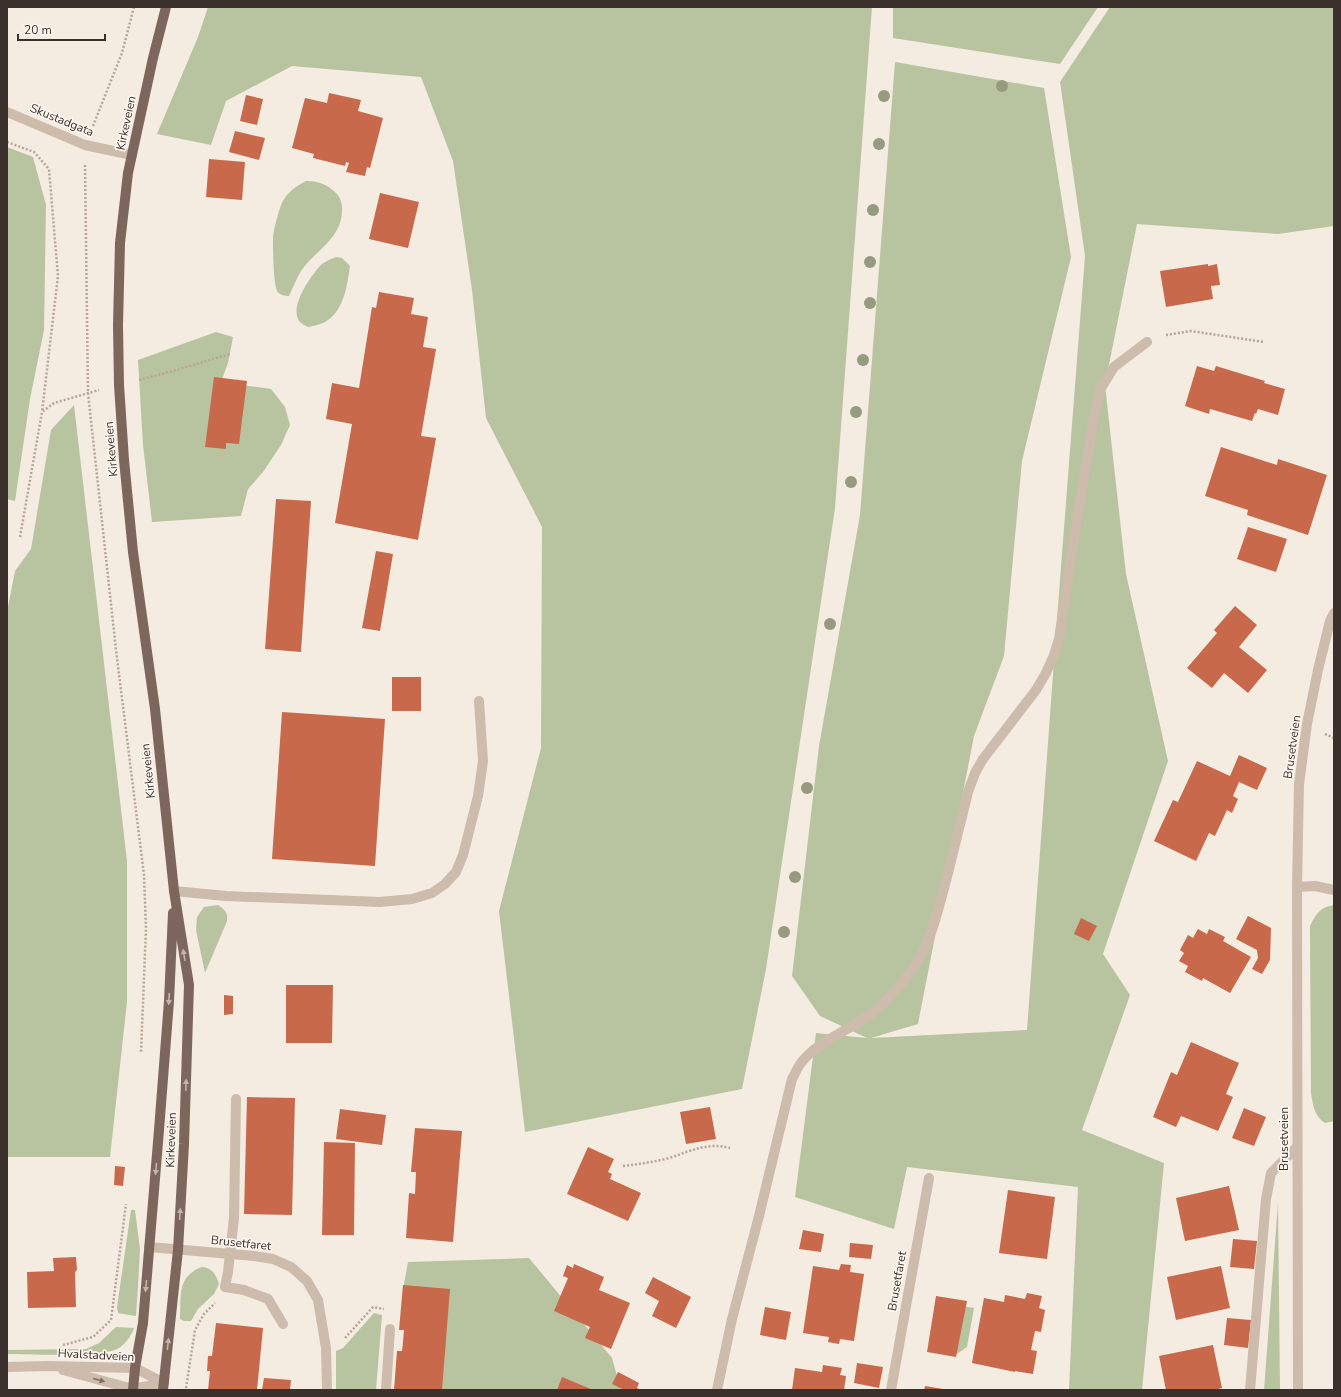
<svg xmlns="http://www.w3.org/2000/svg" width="1341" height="1397" font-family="'Nunito Sans',sans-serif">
  <rect width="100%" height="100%" fill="#f4ebe1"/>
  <!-- green -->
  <path fill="#b8c4a0" d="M208 7H872L835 508 766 969 742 1089 525 1132 499 911 541 748 542 527 486 418 472 290 453 161 421 77 292 66 226 101 211 145 157 134 198 37Z
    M893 7H1098L1060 64 893 38Z
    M1110 7H1334V226L1278 234 1137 224 1105 385 1126 574 1168 761 1103 954 1130 995 1082 1130 1164 1163 1142 1390H1069L1078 1187 907 1167 894 1229 795 1197 816 1033 867 1038 820 1016 792 976 819 746 860 515 895 62 1044 88 1071 257 1022 461 1004 656 974 736 918 1024 871 1038 1027 1030 1058 606 1085 256 1060 82Z
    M7 147 33 157 46 205 44 330 30 399 15 501 7 499Z
    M306 181C318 181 327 184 336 193 340 197 341 201 342 206 344 238 316 249 301 271 296 279 293 288 289 296 285 296 280 295 278 292 273 287 273 246 273 237 274 229 279 208 283 201 288 192 296 186 306 181Z
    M336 257 342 258 350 266C347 286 344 313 323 323 318 325 313 326 308 327 306 326 302 324 300 322 288 308 310 277 320 266 323 262 331 259 336 257Z
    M216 332 233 337 228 363 221 382 271 389 285 407 290 425 281 445 263 472 248 489 241 516 152 522 143 445 138 360Z
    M74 405 127 861V1002L110 1157H7V612L15 571 31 549 51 430Z
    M218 905C225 910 228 912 227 921L205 973 196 930 197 917 204 907Z
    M1334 905V1121L1325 1123C1314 1116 1313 1105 1311 1093L1310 926C1316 914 1320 907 1334 905Z
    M1278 1203 1280 1390H1264Z
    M131 1210H135L140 1249 138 1287 136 1316 118 1313 117 1307Z
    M529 1258 612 1358 621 1390H407L404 1284 408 1262Z
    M202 1267C213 1268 216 1275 219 1284L214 1294 198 1309 191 1321H184L180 1319C181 1296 177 1276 202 1267Z
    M937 1302 974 1308 967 1347 957 1354 929 1349Z
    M374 1313 382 1315 376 1390H336V1351L343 1348Z
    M116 1327 134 1328C131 1336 126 1343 119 1348 102 1358 30 1354 7 1354V1350L86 1349 99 1343Z"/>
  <!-- building -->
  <path fill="#c8694b" d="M329 93 361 100 358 111 383 118 370 168 367 167 365 176 346 172 349 163 346 162 345 166 313 158 314 154 292 148 305 98 327 103Z
    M246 95 263 99 257 125 240 121Z
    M235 131 265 138 259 160 229 152Z
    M209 159 245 162 242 200 206 197Z
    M380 193 419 202 408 248 369 239Z
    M1208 264V266L1217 264 1220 285 1211 286 1213 299 1166 307 1160 271Z
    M379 292 414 298 411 314 428 317 423 347 436 349 421 436 436 438 418 540 335 523 352 424 326 419 332 383 359 388 372 307 376 308Z
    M1197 366 1214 371 1216 366 1265 381 1264 383 1285 389 1278 415 1258 409 1256 414 1255 413 1252 421 1210 409 1209 414 1185 406Z
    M214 377 247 381 239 444 226 443V449L205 447Z
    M1221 447 1277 465 1278 459 1327 475 1308 535 1247 515 1248 510 1205 496Z
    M276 499 311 501 301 652 265 649Z
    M1248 527 1287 539 1276 572 1237 559Z
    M376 551 393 554 380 631 362 628Z
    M1235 606 1257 625 1239 647 1267 670 1248 693 1224 673 1212 688 1187 668 1217 633 1214 630Z
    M392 677H421V711H392Z
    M282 712 385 719 375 866 272 859Z
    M1239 755 1267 768 1257 790 1239 782 1233 796 1238 799 1232 813 1227 810 1215 836 1209 833 1196 861 1154 841 1173 800 1178 802 1197 761 1230 776Z
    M1248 916 1271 928 1270 960 1262 974 1252 969 1258 958 1257 950 1236 939Z
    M1081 918 1097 926 1089 941 1074 934Z
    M1198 929 1207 934 1209 929 1225 937 1223 941 1251 957 1230 993 1203 978 1202 981 1185 972 1188 966 1179 961 1184 953 1180 950 1188 935 1193 938Z
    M286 985H333L332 1043H286Z
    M224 995 233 996V1014L224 1015Z
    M1191 1042 1239 1063 1226 1094 1233 1097 1218 1131 1181 1116 1176 1127 1153 1117 1171 1072 1177 1075Z
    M247 1097 295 1098 292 1215 244 1214Z
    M710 1107 716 1139 686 1144 680 1112Z
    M1244 1108 1266 1117 1254 1146 1232 1138Z
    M340 1109 386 1115 382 1145 336 1139Z
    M415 1128 462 1131 453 1242 406 1238 409 1193 415 1194 416 1172H411Z
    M324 1142 355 1143 354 1235H322Z
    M588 1147 614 1159 608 1172 612 1174 610 1179 641 1193 628 1221 567 1194Z
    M115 1166 125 1167 123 1186 114 1185Z
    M1229 1186 1239 1230 1185 1241 1176 1198Z
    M1008 1190 1055 1197 1047 1259 999 1253Z
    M803 1230 824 1234 821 1252 799 1249Z
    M1233 1239 1257 1241 1254 1269 1230 1267Z
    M850 1243 873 1245 871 1259 849 1257Z
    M76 1257 77 1270 75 1272 76 1307 28 1308 27 1272 54 1271 53 1258Z
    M574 1264 604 1277 599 1290 630 1303 611 1349 585 1338 590 1327 554 1311 568 1278 563 1276 567 1265 573 1268Z
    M841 1264 851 1265 850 1272 864 1274 854 1341 840 1339 839 1344 828 1342 829 1337 803 1333 813 1266 839 1270Z
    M1221 1266 1230 1308 1176 1320 1167 1277Z
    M653 1277 691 1297 676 1328 652 1316 659 1301 645 1293Z
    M403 1285 450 1289 442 1390H394L397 1351H402L403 1342 404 1330H399Z
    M1027 1293 1042 1296 1039 1308 1045 1310 1041 1332 1035 1331 1031 1350 1037 1351 1033 1374 1015 1371V1372L972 1363 984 1298 1004 1302 1005 1295 1025 1299Z
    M936 1296 967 1301 956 1357 927 1352Z
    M765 1307 791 1312 786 1340 760 1335Z
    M1227 1318 1251 1320 1248 1348 1224 1345Z
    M216 1323 263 1328 257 1390H208L210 1371H207L208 1356H212Z
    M1213 1345 1222 1388 1213 1390H1166L1159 1356Z
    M857 1363 883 1367 879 1388 854 1383Z
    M823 1365 842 1368 840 1375 846 1376 844 1390H792L795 1368 822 1372Z
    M618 1372 639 1383 637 1388 641 1390H624L612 1384Z
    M562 1377 593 1390H557Z
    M264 1378 291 1380 290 1390H262Z
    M925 1386 943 1389V1390H924Z"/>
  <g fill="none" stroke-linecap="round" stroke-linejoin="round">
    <!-- path -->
    <path stroke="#b9a596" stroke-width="2.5" stroke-dasharray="2 2" stroke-linecap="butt" d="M93 126 122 53 134 7
      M7 142 34 152 49 169 58 276 42 412
      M85 165 88 393 116 650 144 875 146 928 141 1053
      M1166 335 1191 331 1264 342
      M139 380 180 369 230 354
      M20 537 42 412 54 403 99 390
      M1325 734 1334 738
      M623 1166C639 1164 654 1162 669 1158 691 1151 707 1142 730 1148
      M345 1338 373 1307 384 1309
      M63 1345 93 1337 111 1320 126 1204
      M186 1388 195 1330 204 1314 215 1303"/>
    <!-- minor -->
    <path stroke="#cdbbac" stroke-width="10" d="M7 112 85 145 132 155
      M1297 887 1315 886 1334 890
      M174 891 226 896 380 902 412 899 432 893 445 884 456 872 463 855 478 796 483 761 479 701
      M236 1099 234 1218 228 1272 225 1287 244 1290 268 1299 283 1324
      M149 1247 254 1256 273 1259 291 1267 307 1281 318 1300 326 1348 327 1390
      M7 1367 48 1366 135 1368 164 1383
      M63 1370 133 1389 164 1383
      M386 1390 390 1329
      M717 1390 732 1319 759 1216 792 1079C795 1074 797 1068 801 1063 819 1039 855 1029 877 1009 895 992 912 974 923 952 934 929 940 903 947 877 954 849 961 820 968 792L975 773 983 759 1036 690 1046 673 1054 655 1059 639 1073 545 1095 411 1100 390 1114 367 1147 342
      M891 1390 929 1178
      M1250 1390 1266 1199 1271 1173 1297 1147
      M1298 1390 1297 887 1299 784 1307 724 1318 670 1330 621 1334 613"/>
    <!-- major -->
    <path stroke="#7d675c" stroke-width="10" d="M133 1390 135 1368 143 1323 159 1130 169 1001 173 913
      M163 1390 178 1250 184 1144 189 985 174 891 155 709 133 552 124 460 119 385 118 325 120 243 128 173 153 58 166 7"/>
  </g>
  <!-- trees -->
  <g fill="#969b7f">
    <circle cx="1002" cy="86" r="6"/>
    <circle cx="884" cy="96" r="6"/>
    <circle cx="879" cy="144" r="6"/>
    <circle cx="873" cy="210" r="6"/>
    <circle cx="870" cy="262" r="6"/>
    <circle cx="870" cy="303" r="6"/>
    <circle cx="863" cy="360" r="6"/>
    <circle cx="856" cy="412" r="6"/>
    <circle cx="851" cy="482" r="6"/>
    <circle cx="830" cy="624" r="6"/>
    <circle cx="807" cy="788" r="6"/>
    <circle cx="795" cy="877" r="6"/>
    <circle cx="784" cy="932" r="6"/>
  </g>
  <!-- one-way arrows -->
  <defs><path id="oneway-solid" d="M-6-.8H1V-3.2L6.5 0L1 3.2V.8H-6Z"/></defs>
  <g fill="#c2b5ac">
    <use href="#oneway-solid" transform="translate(184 955) rotate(-99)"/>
    <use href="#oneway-solid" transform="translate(169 999) rotate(93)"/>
    <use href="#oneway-solid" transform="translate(186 1085) rotate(-88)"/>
    <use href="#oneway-solid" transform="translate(156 1169) rotate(95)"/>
    <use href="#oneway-solid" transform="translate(180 1214) rotate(-87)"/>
    <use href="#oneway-solid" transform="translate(146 1286) rotate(95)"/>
    <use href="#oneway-solid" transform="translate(168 1344) rotate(-83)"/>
  </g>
  <use fill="#7d6f65" href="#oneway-solid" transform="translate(99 1380) rotate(15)"/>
  <g text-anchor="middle" stroke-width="3.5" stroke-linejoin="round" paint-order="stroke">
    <!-- street labels -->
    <g font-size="12" fill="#3b302b" stroke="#fbf5ee">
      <text transform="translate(62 120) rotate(22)" y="4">Skustadgata</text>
      <text transform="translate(126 123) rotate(-78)" y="4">Kirkeveien</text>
      <text transform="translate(111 449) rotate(-95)" y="4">Kirkeveien</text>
      <text transform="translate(1292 747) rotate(-82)" y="4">Brusetveien</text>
      <text transform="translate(148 771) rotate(-96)" y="4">Kirkeveien</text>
      <text transform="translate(1284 1139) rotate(-90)" y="4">Brusetveien</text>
      <text transform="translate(171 1140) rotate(-88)" y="4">Kirkeveien</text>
      <text transform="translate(241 1243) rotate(6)" y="4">Brusetfaret</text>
      <text transform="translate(897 1281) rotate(-80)" y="4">Brusetfaret</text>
      <text transform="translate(96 1355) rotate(3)" y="4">Hvalstadveien</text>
    </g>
  </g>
  <!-- border -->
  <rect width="1341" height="1397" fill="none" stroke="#3b302b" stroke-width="16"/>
  <!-- scale -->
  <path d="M18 34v6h87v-6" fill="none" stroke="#3b302b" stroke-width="2"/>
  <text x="24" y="34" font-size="12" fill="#3b302b" stroke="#fbf5ee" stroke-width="3" paint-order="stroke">20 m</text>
</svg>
